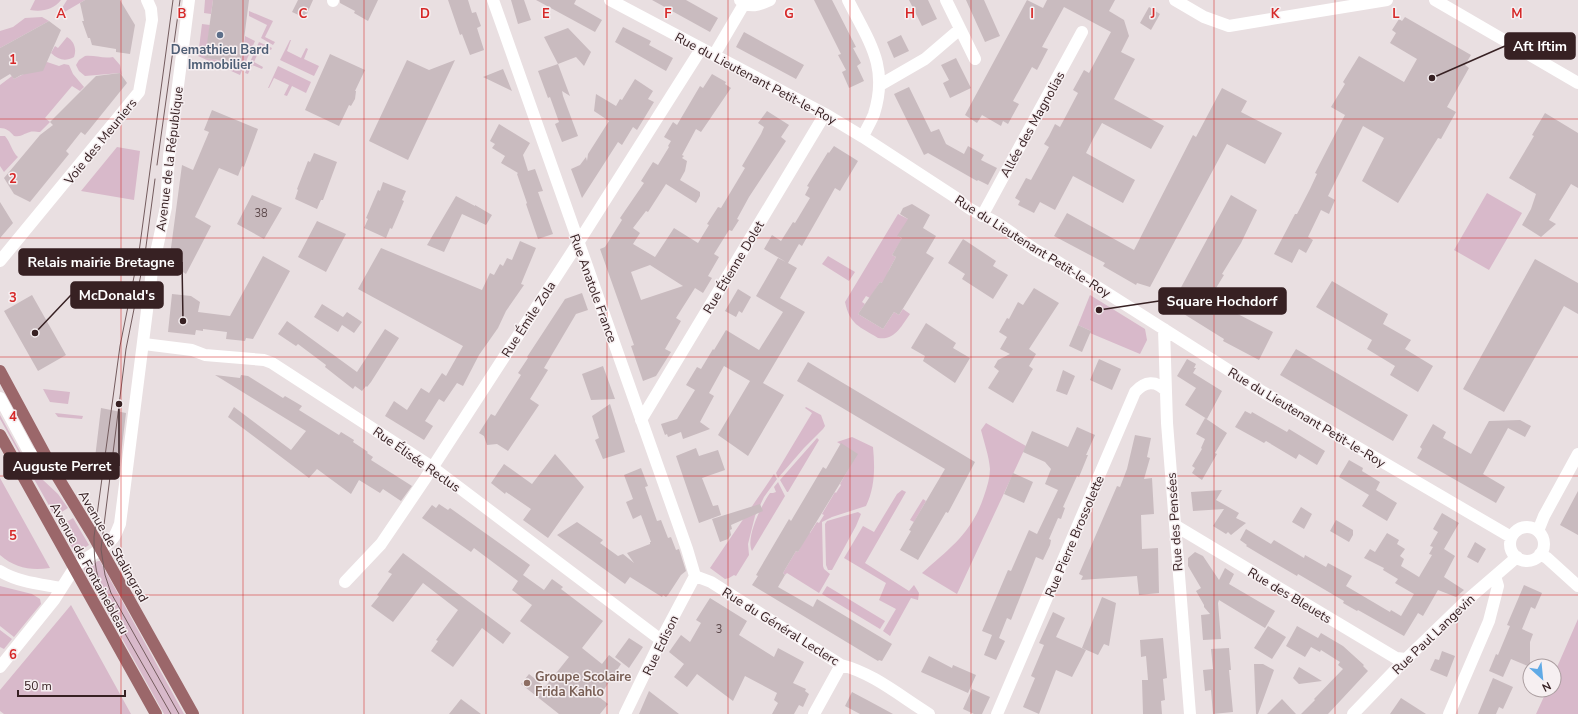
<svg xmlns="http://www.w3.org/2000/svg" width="1578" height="714" font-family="'Nunito Sans',sans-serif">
  <rect width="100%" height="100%" fill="#e9dfe1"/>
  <!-- green -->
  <path fill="#d8b9ca" d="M35 0H61C53 10 42 12 30 10Z
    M67 0H85L61 14 62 8Z
    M205 0H213L211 14 204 13Z
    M249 11 273 21 265 37 275 42 273 45 261 38 267 25 249 16Z
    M42 17 49 21 0 48V31L13 27 25 18Z
    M202 24 210 25 206 58 241 63 245 36 255 41 240 75 198 56Z
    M67 37C74 41 77 49 74 57 65 62 59 60 51 53L55 46 58 48Z
    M290 40H291L287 51 301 58 306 48 308 49 304 59 319 66 314 76 280 60Z
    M259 42 272 48 271 50 261 46 254 62 263 67 262 69 252 65 248 74 245 73Z
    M85 56C95 55 103 59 113 57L120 65 122 75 120 73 85 76 79 71 76 65 79 60Z
    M47 62 59 66 64 64 69 65 73 74 84 87 80 91 72 86 45 118 50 122 40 132C37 132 32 131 30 132 22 134 23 137 14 136 10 131 6 128 0 128V85L12 76 14 79Z
    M278 66 311 82 306 93 292 86 287 96 284 95 289 85 274 78 269 88H268Z
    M0 136H5C11 143 12 152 18 157L4 172 0 166Z
    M117 147 140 151 134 200 81 191Z
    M1487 193 1522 213 1489 270 1454 250Z
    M898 214 910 220 898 236 902 239 892 255 896 257 889 270 884 284 880 282 870 298 866 296 862 302 865 304 858 314 883 329 894 312 899 315 903 309 910 314C902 325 895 341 878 338 859 326 850 325 845 302Z
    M828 256 855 272 849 281 822 264Z
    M1090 295 1145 329 1147 340 1140 354 1090 333 1091 331 1078 325Z
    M43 389 70 392 68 404 50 402Z
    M806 407 821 415 825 426 823 429 804 448 778 478 776 473 812 413 805 408Z
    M55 413 83 416 82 419 58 417Z
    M0 415 28 466 58 494 68 508 55 516 0 419Z
    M986 423 1026 446 957 594 922 573C950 548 972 533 984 496 987 487 990 478 990 469 989 456 984 442 981 430Z
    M852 437 873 447C875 468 875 487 866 506L832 517 822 522 823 566 824 569 830 574 819 593 787 573 785 575 783 573 796 551 798 552 808 532 810 533 817 522 819 523 824 515 822 514 835 492 836 493 841 485 840 484 857 454 837 442Z
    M817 438 819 440 788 492H787L780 480Z
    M774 474 777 479 764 497 755 516 748 544 749 555 736 576 734 575 729 578 725 579 710 568Z
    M0 478 50 568C31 571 15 568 0 555Z
    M778 482 785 496 752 551C745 538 762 504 770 493H773L776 492 774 487Z
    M902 490 906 492 865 563 909 591 914 585 919 593 918 600 911 598 890 636 883 631 896 609 879 600 886 583 844 558 863 526 874 532 897 494Z
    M923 499 926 501 914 522 910 520Z
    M858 512 861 514 856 526 832 570H828L826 565 825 524 827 521Z
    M73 518 89 545 76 553H75L60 526Z
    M98 561H100L184 714H164L84 570V568Z
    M0 586 32 594 40 599 41 604 14 637 0 626Z
    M827 586 885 621 880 629 822 594Z
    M71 605 131 714H4L0 711V690Z
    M1578 619V714H1536L1547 690H1554V674Z
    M0 630 12 639 4 649 0 647Z"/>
  <!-- building -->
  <path fill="#c9bbbf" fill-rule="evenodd" d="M85 0H120L135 25 130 54 116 52V49L92 45 90 38H88L82 21H84L80 3Z
    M213 0H249L241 63 205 58Z
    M298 0H313L305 18 292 12Z
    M340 0H378L368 21 354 13 355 11 340 3Z
    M448 0H468L472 13 476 12 481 26 477 28 484 50 470 55 462 34 460 35Z
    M511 0H524L531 20 518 24Z
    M536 0H576L574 4 602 20 595 32Z
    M652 0H686L718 18 710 32Z
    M814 0H832L856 47 853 48 861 63 857 66 864 81 849 88 842 72 846 70 838 55 841 54Z
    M909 0H928L937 19 922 26Z
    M966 0H984L1000 36 985 42Z
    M1027 0 1043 8 1047 0H1115L1109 11 1124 20 1129 36 1121 52 1135 59 1114 99 1164 126 1151 149 1102 123 1093 139 1086 153 1135 180 1123 203 1073 176 1055 210 1040 202 1034 213 1018 205 1020 201 1015 198 1026 178 1031 180 1049 147 1044 144 1049 136 1055 124 1060 127 1078 93 1073 90 1084 70 1089 73 1111 32 1064 7 1042 47 1048 49 1037 70 1032 67 1013 101 1019 104 1008 124 1003 121 1001 126 982 115 977 123 965 115Z
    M1149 7 1160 14 1151 30 1140 23Z
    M1405 17 1471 55 1465 65 1469 68 1447 107 1456 112 1441 139 1438 138 1425 159 1398 203 1362 181 1384 138 1363 126 1328 196 1335 200 1329 214 1321 210 1308 237 1313 240 1306 253 1299 249 1292 263 1274 254 1295 214H1297L1310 189 1317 174 1315 173 1345 115 1331 107 1345 84 1343 82 1359 56 1404 82 1417 59 1390 43 1396 33 1392 30 1399 19 1402 21Z
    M49 21 61 30 43 71 21 75 14 79 10 74 0 80V48Z
    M623 27 651 41 649 45 673 58 666 71 615 42Z
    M568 28 591 52 584 66 576 57 558 64 544 37Z
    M744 32 804 65 796 79 736 47Z
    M901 35 909 51 894 58 887 42Z
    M330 54 365 70 355 91H356L355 99 351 106 349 105 339 126 305 110Z
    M956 58 971 88 950 98 943 83 949 80 941 65Z
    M407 60 429 70 455 60 408 160 369 141Z
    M558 64 570 96 562 91 563 96 578 136 562 142 555 124 559 122 550 97 548 98 538 71Z
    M503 69 512 91 483 77Z
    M120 73 127 83 85 135 81 132 66 151 69 154 30 202 14 194 4 178 40 135 53 125 50 122 96 76Z
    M712 74 726 82 725 84 731 88 701 132 696 129 682 155 684 156 682 158 687 161 685 171 680 180 700 192V196L696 203 666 184 648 212 646 211 633 228 640 233 633 244 655 257 674 228 698 243 709 225 707 224 718 207 721 208 745 168 742 166 761 134 764 127 758 123 767 111 789 125 781 137 786 141 749 197 737 219 739 220 732 231 729 230 714 254 719 257 708 276 712 278 703 293 695 288 676 318 681 321 665 349 671 352 656 376 643 381 631 346 634 345 600 249 605 247 622 220 620 218 644 183 641 181 653 162 658 165 669 147 668 146 671 141 664 137 673 122 677 125 700 86 703 88ZM650 265 683 286 641 300 631 272Z
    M635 79 653 91 648 99 654 102 637 130 633 127 622 145 618 142 582 198 571 169 580 165 586 157 587 161 588 154 609 121 594 111 596 94 616 106 620 99 622 100Z
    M909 87 931 132 939 129 946 144 964 154 968 146 984 155 981 160 997 168 988 185 978 180 977 181 928 153 924 155 894 94Z
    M1222 88 1247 101 1241 112 1282 133 1265 164 1227 144 1150 287 1137 283 1136 285 1103 266 1105 263 1054 236 1067 213 1134 250 1193 135 1196 137Z
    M212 110 258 129 244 167 242 166 238 176 219 168 195 217 211 226 186 274 169 263 182 165 193 170 209 132 204 130Z
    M1545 113 1578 133V188L1571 184 1549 220 1556 224 1541 237 1522 225 1531 209 1536 194 1509 178 1534 136 1532 135Z
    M499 124 530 143 523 155 528 171 535 169 543 191 538 192 553 234 538 239 526 204 527 203 517 174 518 173 501 163 505 156 492 148 495 144 490 141Z
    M834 146 858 161 840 191 835 188 802 246 799 244 788 263 797 268 780 298 805 312 763 383 784 395 748 456 718 435 750 381 724 366 709 393 714 396 700 422 710 429 683 439 681 432 668 437 667 434 665 435 661 424 677 419 695 390 686 385 697 367 701 369 713 349 714 350 726 330 759 350 783 312 756 296 778 258 786 262 764 249 772 235 781 241 793 222 795 223 810 198 805 195 809 187 807 186 828 152 829 153Z
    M314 153 337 162 323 200H321L317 209 295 199 298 190 297 189 308 161 310 162Z
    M383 182 406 191 402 200 404 201 392 229 390 228 386 238 364 228 368 219 366 218 378 190 380 191Z
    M252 195 282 208 264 239 237 224Z
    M1231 195 1257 210 1241 243 1222 274 1224 275 1213 293 1228 303 1226 308 1273 332 1259 360 1223 341 1224 339 1171 306Z
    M456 196 475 206V205L492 215 486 225 462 214 444 252 427 245Z
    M0 202 13 223 0 238Z
    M912 204 930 215 923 228 936 236 926 253 934 258 899 315 894 312 883 329 858 314 880 282 882 283 896 257 892 255 902 238 897 236 908 219 900 214 903 208Z
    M317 221 346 234 326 272 298 257Z
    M963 239 996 261 993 266 1008 275 993 299 962 279 965 274 948 263Z
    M520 241 536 248 521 284 524 285 506 311 498 328 479 355 463 386 457 383 444 402 439 399 425 421 433 426 424 440 385 416 394 401 407 410 421 388 429 393 442 373 446 376 463 346 358 289 381 248 482 290 490 273 494 275 500 264 503 266 507 258 512 260Z
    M263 256 290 271 253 339 246 338 245 341 226 339 227 332 203 329V331L196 330 195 335 168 332 172 294 191 296 200 302 198 312 230 316Z
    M1535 259 1578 283V314L1564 306 1504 412 1463 389Z
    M1332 281 1388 314 1383 324 1411 340 1405 349 1433 366 1418 392 1390 375 1395 366 1367 349 1372 340 1316 307Z
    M1034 288 1059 303 1029 349 1036 354 1029 366 1033 369 1013 403 988 388 999 371 994 367 998 360 1010 354 1000 349 1007 337 999 332 1007 318 1009 319 1018 302 1023 305Z
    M738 289 751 297 742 313 739 311 736 317 725 311Z
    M582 293 588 310 576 314 544 368 548 370 530 399 539 405 508 451 497 444 487 445 484 436 479 433 491 414 495 416 521 375 518 373 528 358 527 357 565 299Z
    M32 295 66 355 38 371 4 311Z
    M322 304 343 317 347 312 362 322 354 333 342 325 338 332 314 317Z
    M287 321 357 372 385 329 399 338 371 382 367 387 366 386 362 391 355 386 353 389 325 367 326 365 298 344 296 346 278 334Z
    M926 323 956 343 953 348 970 358 955 383 923 361 925 356 911 348Z
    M1078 325 1091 331 1082 352 1069 346Z
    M1296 349 1408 415 1393 441 1280 375Z
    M1099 359 1121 369 1112 390 1090 380Z
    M1187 359 1196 364 1194 368H1196L1193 373 1222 391 1207 419 1185 405 1196 388 1177 376Z
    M808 362 975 462 948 513 946 512 918 560 900 550 911 531 909 530 945 469 797 381Z
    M603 366 615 399 591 400 582 374Z
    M1063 370 1075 376 1067 395 1056 391Z
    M215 375 240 378 241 375 248 376 283 398 285 396 302 406 299 410 339 435 341 432 354 440 353 442 368 452 367 453 373 457 371 460 412 486 401 501 383 489 380 493 359 480 351 494 317 469 309 478 228 417 234 407 291 450 306 431Z
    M610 404 625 452 603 459 595 440 599 438 592 416Z
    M101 408 126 413 120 463 95 458Z
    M1245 411 1251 414 1252 412 1287 432 1289 429 1325 451 1317 465 1299 454 1296 459 1266 441 1264 443 1235 427Z
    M1205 418 1227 433 1215 453 1217 454 1202 480 1192 473 1195 468 1192 466 1202 449 1201 448 1205 439 1196 434Z
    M1520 420 1531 426 1525 437 1508 428 1483 474 1505 487 1496 503 1417 458 1422 449 1420 447 1433 424 1446 432 1443 438 1471 454 1489 421Z
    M1077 427 1095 435 1086 455H1088L1079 477 1077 476 1063 507 1065 508 1061 519 1058 518 1049 539 1051 540 1050 545 1043 560 1036 557 1011 620 1007 618 999 638 1005 641 996 660 984 655 992 635 982 631 1008 570 1011 571 1029 530 1037 534 1058 490 1045 484 1051 469 1045 462 1023 452 1032 431 1068 447Z
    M1135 435 1151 438 1147 457 1150 458 1144 479 1152 478 1154 514 1141 515 1142 549 1158 548 1159 593 1139 595 1137 576 1081 580 1083 576 1079 574 1117 486 1120 487 1127 469Z
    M841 443 858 454 798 552 796 551 783 573 785 575 778 587 813 607 817 599 892 644 882 661 879 660 878 661 752 585 758 576 756 575 789 519 791 521 823 467 826 469Z
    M696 448 699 456 718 450 725 470 702 478 713 506 718 505 721 515 699 523 676 456Z
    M555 454 584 487 548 538 523 520 531 509 506 492 505 494 491 483 504 464 532 484Z
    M1349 460 1363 468 1362 471 1380 482 1376 490 1397 503 1387 521 1362 506 1369 495 1339 477Z
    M641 468 648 486 645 487 657 521 661 520 668 538 671 537 676 550 679 549 686 571 681 575 668 595 666 597 663 595 662 597 630 577 625 584 557 535 577 522 603 540 600 543 618 556 623 554 634 563 627 553 650 544V542H651L641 515 633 519 626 502 633 499 624 475Z
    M1013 473 1033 482 1024 503 1004 494Z
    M1222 490 1216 500 1239 513 1236 518 1246 523 1231 535 1228 532 1226 534 1213 526 1224 509 1193 511 1191 492Z
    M1578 491V535L1560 525Z
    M439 504 448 510 450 508 530 565 523 575 544 590 552 579 563 587 561 589 603 621 582 648 602 664 609 655 621 664 599 697 608 704 600 714H559L521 684 529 674 545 687 569 657 520 621 532 605 512 590 518 581 474 548 471 552 422 518 432 505 436 508Z
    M760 504 763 511 731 525 732 529 730 530 731 535 728 539 720 542 712 519Z
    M1301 507 1312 514 1304 529 1292 522Z
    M1442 513 1459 523 1444 549 1455 556 1444 577 1464 590 1456 597 1438 590 1423 616 1418 613 1404 636 1358 610 1357 611 1343 603 1344 601 1298 574 1297 576 1261 555 1246 546 1247 545 1240 540 1246 529 1271 544 1274 540 1304 558 1305 555 1326 567 1328 563 1352 576 1346 586 1390 612 1391 610 1401 616 1414 594 1395 583 1398 579 1383 570 1384 568 1364 558 1370 549 1375 552 1387 533 1399 540 1397 544 1405 549 1400 556 1404 559 1401 566 1419 577 1432 555 1429 554 1433 547 1430 546 1438 532 1433 529Z
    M1336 520 1353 530V535L1349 542 1330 531Z
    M1475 542 1486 549 1478 563 1467 557Z
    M1195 552 1203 556 1219 580 1225 568 1234 574 1229 584 1275 611 1265 628 1219 600 1218 603 1221 639 1203 640 1201 615 1210 614 1204 607V605L1196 591 1201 588 1188 566V558Z
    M403 553 511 633 503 644 482 628 453 667 431 651 438 641 436 640 458 610 423 583 393 622 371 606 379 596 377 595 392 574 388 572Z
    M1524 585 1542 593 1535 609 1531 607 1522 629 1533 634 1530 642V667L1511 659 1503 677 1489 671 1496 654 1498 655 1510 626 1507 625Z
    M1102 597 1116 603 1109 646 1104 644 1098 655 1082 648Z
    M710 598 747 621 739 635 774 657 778 648 804 662 793 683 806 689 805 691 809 694 803 707 799 705 794 714H772L778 703 774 700 777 693 745 676 733 701 697 674 687 687 674 677 684 664 669 652 681 635 690 642 701 623 696 620Z
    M1053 612 1065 618 1056 637 1086 650 1072 677 1056 670 1039 714 1023 707 1035 678 1031 676 1044 645 1039 643Z
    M1268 626 1286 637 1272 659 1254 648Z
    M1297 626 1318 638 1321 633 1343 646 1364 665 1363 666 1368 671 1328 714H1301L1315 700 1314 699 1343 669 1338 665 1340 662 1321 650 1320 652 1311 647 1305 657 1286 646Z
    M629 638 643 647 629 668 615 657Z
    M1163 638 1167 678 1163 679 1165 700 1161 701 1162 714H1143L1142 680H1148L1146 656 1141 657 1140 640Z
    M1229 648 1231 670H1229L1233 712 1213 714 1211 690 1205 691 1203 670 1213 669 1211 649Z
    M1442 651 1455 656 1447 677 1430 670 1435 659 1439 660Z
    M929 656 952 668 953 665 976 675 968 693 921 672Z
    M1254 664H1263L1274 670 1258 714H1256Z
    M1299 667 1322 681 1299 684 1293 678Z
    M1493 678 1513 687 1503 709 1499 707 1496 714H1478Z
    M972 689 990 697 982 714H974L963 709Z
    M649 691 679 714H639Z
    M852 692 869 701 893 714H860L845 706Z
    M1401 698 1426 714H1390Z
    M461 699 481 714H449Z
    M1282 699 1296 714H1267Z"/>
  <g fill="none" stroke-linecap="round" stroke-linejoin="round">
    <!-- street -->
    <path stroke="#fff" stroke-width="12" d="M493 0 687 549 695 576
      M610 0 825 114 863 137 958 199C968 210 979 213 992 220 1014 232 1031 251 1055 260L1263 392 1511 537
      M740 0C750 9 759 5 770 0
      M848 0C869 42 889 66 874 114 871 122 866 129 863 137
      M946 0 975 59
      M333 1V0
      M714 55 744 4
      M880 85 925 59 960 29
      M982 216 1082 32
      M0 261 139 92 152 20 151 9 147 0
      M1164 329 1167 423 1190 714
      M144 344 192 350 205 355 264 360 272 363 432 467 661 640
      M0 398 29 452 54 471
      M641 420 825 114
      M1176 526 1396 658 1406 659
      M1510 544a17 17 0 1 1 34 0a17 17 0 1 1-34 0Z
      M1538 531 1544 516 1578 454
      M1540 554 1547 558 1578 586
      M0 571C18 582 40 584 61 588
      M695 576 711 582 841 665C873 673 900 696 929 714
      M345 582 381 544 425 479 578 243 701 49
      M0 667 54 600 75 567
      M625 714 661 640 695 576
      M814 714 841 665
      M997 714 1135 392C1145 381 1156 380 1166 391
      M1353 714 1406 659 1466 601 1517 557
      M1449 714 1489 621 1498 586 1495 576"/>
    <!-- secondary -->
    <path stroke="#fff" stroke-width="12" d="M1175 0 1204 17 1229 26 1387 0
      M1435 0 1578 83
      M75 567C86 556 103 551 113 538 116 535 118 528 120 524L152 271 166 207 169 156 189 0"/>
    <!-- primary -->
    <path stroke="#9b676a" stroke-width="12" d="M0 371 54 471 94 537 193 714
      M0 435 156 714"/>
    <!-- tram -->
    <path stroke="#735b5d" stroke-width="1" d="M157 165 180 0
      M155 179 145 254 126 349 101 549 105 575 111 593 179 714
      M171 714 107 602C96 577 94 564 94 537L120 346 139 252 173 0"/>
  </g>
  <!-- grid -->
  <path fill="none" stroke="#d62828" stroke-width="1" stroke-opacity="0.55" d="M121 0V714M243 0V714M364 0V714M486 0V714M607 0V714M728 0V714M850 0V714M971 0V714M1092 0V714M1214 0V714M1335 0V714M1457 0V714M0 119H1578M0 238H1578M0 357H1578M0 476H1578M0 595H1578"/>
  <!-- markers -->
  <circle fill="#5c6f8a" stroke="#f6eff1" stroke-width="1.5" cx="220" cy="35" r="4"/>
  <circle fill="#8d6e63" stroke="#f6eff1" stroke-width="1.5" cx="527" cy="683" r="4"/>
  <g text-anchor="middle" stroke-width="3" stroke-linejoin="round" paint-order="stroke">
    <!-- number labels -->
    <g font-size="11" fill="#5c484a">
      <text x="261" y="217">38</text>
      <text x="719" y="633">3</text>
    </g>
    <!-- service labels -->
    <g font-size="13" font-weight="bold" fill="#4e5e75" stroke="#f6eff1">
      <text x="220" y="54">Demathieu Bard<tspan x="220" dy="15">Immobilier</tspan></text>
    </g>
    <!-- street labels -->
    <g font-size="13" fill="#372123" stroke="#f6eff1">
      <text transform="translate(756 78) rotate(28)" y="5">Rue du Lieutenant Petit-le-Roy</text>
      <text transform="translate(1032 124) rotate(-61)" y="5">Allée des Magnolias</text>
      <text transform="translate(100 141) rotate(-51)" y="5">Voie des Meuniers</text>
      <text transform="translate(169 159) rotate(-83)" y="5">Avenue de la République</text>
      <text transform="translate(1033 246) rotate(32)" y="5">Rue du Lieutenant Petit-le-Roy</text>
      <text transform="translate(733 267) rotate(-59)" y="5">Rue Étienne Dolet</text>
      <text transform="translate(594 288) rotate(70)" y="5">Rue Anatole France</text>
      <text transform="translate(528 319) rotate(-57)" y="5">Rue Émile Zola</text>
      <text transform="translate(1307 417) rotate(31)" y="5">Rue du Lieutenant Petit-le-Roy</text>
      <text transform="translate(417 459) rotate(35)" y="5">Rue Élisée Reclus</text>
      <text transform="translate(1174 522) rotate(-94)" y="5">Rue des Pensées</text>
      <text transform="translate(1074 536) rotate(-67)" y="5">Rue Pierre Brossolette</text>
      <text transform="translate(114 546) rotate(60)" y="5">Avenue de Stalingrad</text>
      <text transform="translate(90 568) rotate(61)" y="5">Avenue de Fontainebleau</text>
      <text transform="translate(1290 595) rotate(31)" y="5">Rue des Bleuets</text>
      <text transform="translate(781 626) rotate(32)" y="5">Rue du Général Leclerc</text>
      <text transform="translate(1433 634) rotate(-44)" y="5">Rue Paul Langevin</text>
      <text transform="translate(660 645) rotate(-64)" y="5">Rue Edison</text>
    </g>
    <!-- education labels -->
    <g font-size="13" font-weight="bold" fill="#785e54" stroke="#f6eff1" text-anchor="start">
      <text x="535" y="681">Groupe Scolaire<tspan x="535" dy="15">Frida Kahlo</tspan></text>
    </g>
  </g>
  <g font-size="13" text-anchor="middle" font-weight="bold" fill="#d62828" stroke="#f6eff1" stroke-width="3" stroke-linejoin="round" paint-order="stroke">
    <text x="61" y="18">A</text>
    <text x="182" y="18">B</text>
    <text x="303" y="18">C</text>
    <text x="425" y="18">D</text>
    <text x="546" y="18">E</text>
    <text x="668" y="18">F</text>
    <text x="789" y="18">G</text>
    <text x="910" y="18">H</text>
    <text x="1032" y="18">I</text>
    <text x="1153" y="18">J</text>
    <text x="1275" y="18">K</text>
    <text x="1396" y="18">L</text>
    <text x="1517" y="18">M</text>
    <text x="13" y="64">1</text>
    <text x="13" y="183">2</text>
    <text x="13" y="302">3</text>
    <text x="13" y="421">4</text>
    <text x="13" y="540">5</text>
    <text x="13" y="659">6</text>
  </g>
  <!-- callouts -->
  <path fill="none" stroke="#372123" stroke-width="1.5" d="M1432 78L1505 46M183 321L182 262M35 333L71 295M1099 310L1159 301M119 404L119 466"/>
  <g fill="#372123" stroke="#f6eff1" stroke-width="1.5">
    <circle cx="1432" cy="78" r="4"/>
    <circle cx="183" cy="321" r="4"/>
    <circle cx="35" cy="333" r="4"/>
    <circle cx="1099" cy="310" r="4"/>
    <circle cx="119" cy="404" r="4"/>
  </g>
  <g fill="#372123" stroke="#372123" stroke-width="1.5">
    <rect x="1505" y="33" width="70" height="26" rx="4"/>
    <rect x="19" y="249" width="163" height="26" rx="4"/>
    <rect x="71" y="282" width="92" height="26" rx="4"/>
    <rect x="1159" y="288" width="127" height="26" rx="4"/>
    <rect x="4" y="453" width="115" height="26" rx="4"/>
  </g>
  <g font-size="14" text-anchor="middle" font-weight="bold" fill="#fff">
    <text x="1540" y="51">Aft Iftim</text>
    <text x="101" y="267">Relais mairie Bretagne</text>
    <text x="117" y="300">McDonald's</text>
    <text x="1222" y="306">Square Hochdorf</text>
    <text x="62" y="471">Auguste Perret</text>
  </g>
  <!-- north arrow -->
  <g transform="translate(1542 678) rotate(153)"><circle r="19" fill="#f6eff1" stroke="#aa9d9f"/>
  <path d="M0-3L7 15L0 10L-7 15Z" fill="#60aae6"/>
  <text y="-6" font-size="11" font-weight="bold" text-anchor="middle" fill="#372123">N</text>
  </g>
  <!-- scale -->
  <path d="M18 690v6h107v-6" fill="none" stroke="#372123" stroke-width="2"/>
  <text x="24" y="690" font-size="12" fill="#372123" stroke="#f6eff1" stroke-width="3" paint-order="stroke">50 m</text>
</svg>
